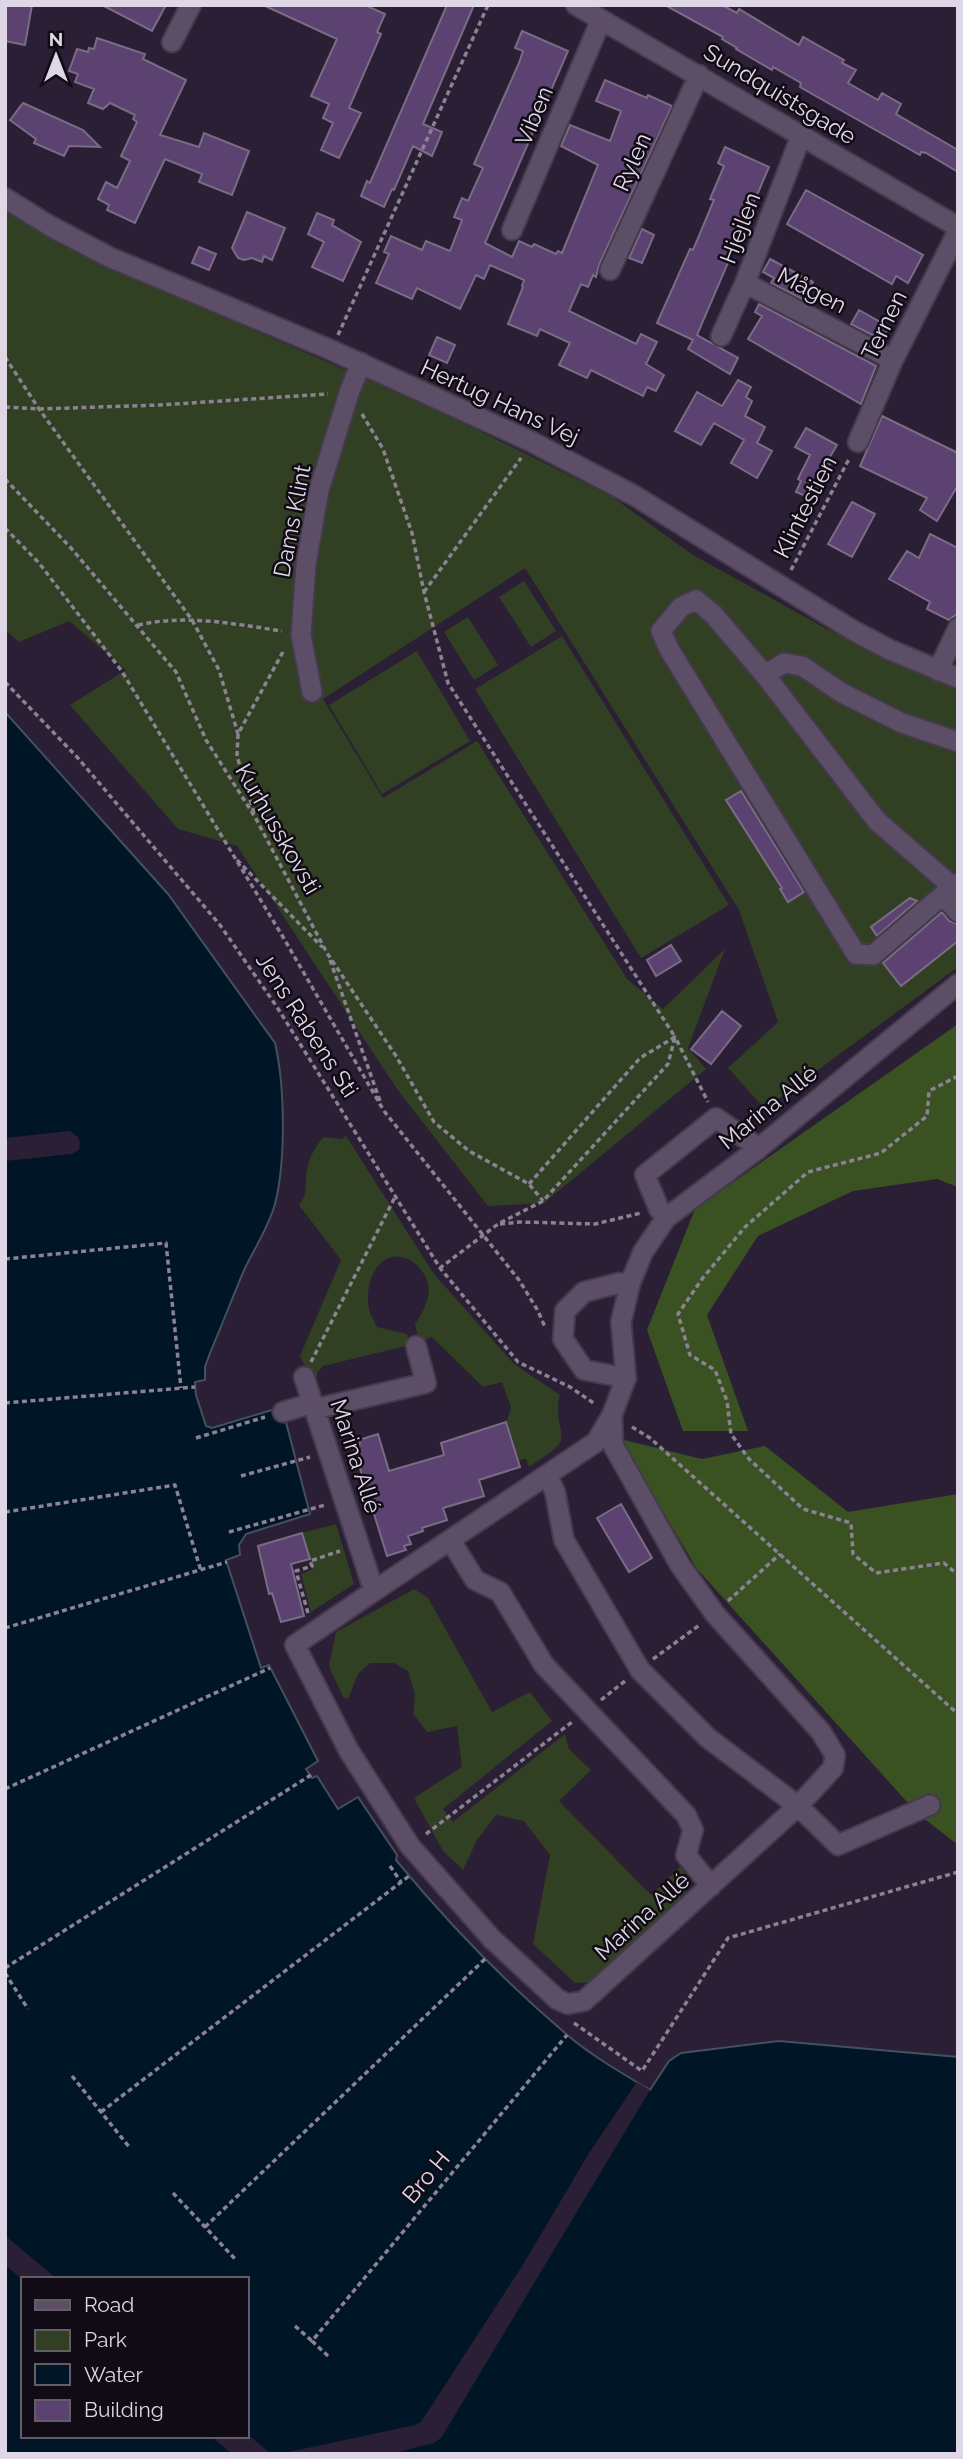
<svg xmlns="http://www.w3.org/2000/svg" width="963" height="2459" font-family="Raleway,sans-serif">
  <rect width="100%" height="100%" fill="#2a1f34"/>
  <!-- green -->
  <path fill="#314023" d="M5 207 85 257 433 408 611 496 693 555 827 629 958 690V967L765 1109 728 1068 778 1022 739 910 525 568 323 699 383 798 477 741 627 979 663 1009 725 949 688 1048 706 1069 544 1203 488 1206 397 1089 237 846 178 829 70 705 126 670 69 621 19 642 5 630Z
    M524 581 556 631 531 647 499 597Z
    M468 617 498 665 474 680 444 632Z
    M562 636 729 905 641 958 475 689Z
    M417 651 470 741 382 794 329 705Z
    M346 1136 434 1274 514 1364 560 1395C554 1412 564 1435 561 1441 556 1451 538 1460 529 1467L526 1459 519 1460 507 1421 511 1407 502 1382 483 1387 432 1337 419 1342 415 1324C422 1315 429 1300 429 1289 427 1271 410 1253 392 1257 371 1261 364 1295 370 1312 371 1317 375 1322 377 1327L407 1334 410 1345 323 1366 317 1373V1380H312L300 1356 341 1260 299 1205C307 1196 305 1189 306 1178 306 1165 314 1146 324 1137L341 1139Z
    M336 1524 354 1584 311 1612 301 1574 313 1569 302 1533Z
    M414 1589 428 1598 492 1712 530 1692 552 1721 443 1809 453 1822 565 1734 569 1749 591 1770 559 1801 651 1895 681 1866 687 1878V1891L592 1982 575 1983 533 1944 550 1855 524 1821 496 1815 477 1840 463 1870 443 1851 414 1798 462 1767 457 1726 427 1732 413 1714 415 1694 408 1671 394 1663H370L358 1674 348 1699 343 1697 329 1666 336 1632Z"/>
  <!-- forest -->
  <path fill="#3a5222" d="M958 1024V1187L937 1179 853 1191 758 1236 707 1315 748 1431H683L647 1330 695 1209Z
    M620 1439 702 1459 765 1446 848 1512 958 1494V1845L917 1813 697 1569Z"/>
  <!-- water -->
  <path fill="#001626" stroke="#43505f" stroke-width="2" fill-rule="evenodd" d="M5 712 168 894 275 1043C285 1086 286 1161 275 1204 269 1226 255 1248 245 1268 233 1296 222 1325 210 1353L205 1367V1380L195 1382 196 1395 206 1426 212 1428 282 1407 310 1514 246 1534 239 1545 240 1555 226 1560 261 1668 269 1665 318 1761 306 1769 312 1778 317 1776 338 1809 358 1797 397 1855 396 1860C447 1922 504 1981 565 2033 590 2055 622 2073 650 2090L669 2061 681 2053 779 2041 958 2057V2454H5ZM23 2279H247V2436H23Z"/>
  <!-- pier -->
  <path fill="#2a1f34" d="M70 1131 78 1137 80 1143 79 1150 72 1154 5 1161V1138Z
    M637 2082 650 2090 441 2438 434 2443 390 2454H232L211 2436H247V2434L270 2453H284L415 2425 421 2422 524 2263 589 2153Z
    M5 2236 9 2239 57 2279 23 2280 5 2265Z"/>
  <!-- building -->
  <path fill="#5c4270" stroke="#796c85" stroke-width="2" d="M5 5H32L25 45 5 41Z
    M102 5H166L152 31Z
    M263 5H365L385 14 377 32 381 34 349 108 361 113 339 158 321 150 333 123 323 118 329 104 311 96 337 39Z
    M447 5H474L423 124 442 132 432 156 413 146 394 190 392 189 384 207 361 196 367 181 370 183Z
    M665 5H722L737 13 739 9 799 45 803 37 844 60 842 63 856 70 848 83 878 100 882 93 901 104 896 114 958 150V172L926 153 921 152 920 155 895 141 800 87 801 83 773 67 772 70 736 49 737 48 722 39 723 37Z
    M522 31 568 51 485 243 512 257 519 241 532 247 534 244 556 254 558 251 562 253 598 165 561 146 570 125 610 141 621 111 596 101 605 80 647 98 648 95 672 106 599 265 596 277 593 275 588 287 581 284 569 311 636 344 641 334 657 342 646 364 664 375 656 391 647 387 643 396 591 370 587 378 559 365 570 343 540 329 537 336 508 324 523 287 522 286 524 280 490 265 484 279 476 275 460 309 417 288 412 299 376 283 389 254 384 252 391 236 422 250 426 241 450 251 462 220 454 217 462 198 468 201 483 168 474 164 519 63 523 51 515 48Z
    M97 38 145 54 143 59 186 80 160 135 199 147 204 133 249 151 232 195 199 182 202 174 165 159 135 223 107 210 109 205 98 199 106 182 117 188 130 161 121 156 137 122 133 119 135 115 110 103 103 109 88 103 94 89 75 82 78 74 69 71 77 49 88 52 89 48 94 49Z
    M23 103 83 130 100 147 69 146 64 156 34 143 36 139 10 120Z
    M725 147 769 167 697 335 738 358 730 374 688 349 693 340 657 323 690 249 693 250 714 200 710 199 724 166 718 163Z
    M806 190 923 255 908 283 896 276 892 284 787 224Z
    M247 212 285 228 272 260 264 256 262 262 252 258 244 260 238 258 232 248Z
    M317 213 334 220 332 225 361 242 343 281 312 267 324 242 308 234Z
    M642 229 654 235 642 263 629 258Z
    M199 247 216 254 209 270 192 263Z
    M770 259 813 282 804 300 771 283 774 278 763 272Z
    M759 304 876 366 861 404 748 339 762 316 755 312Z
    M859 310 889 327 882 340 851 324Z
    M437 337 455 345 447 363 429 355Z
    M738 380 751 387 746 397 752 401 745 416 765 427 757 443 772 451 757 478 731 463 744 440 714 423 701 445 675 431 697 392 722 406Z
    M882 416 958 453V485L937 521 920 510 927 498 860 466Z
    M806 428 837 445 827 462 830 464 813 499 796 492 801 481 798 479 810 455 795 447Z
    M852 502 875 514 852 557 828 544Z
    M930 534 958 548V613L949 620 927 609 930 602 889 579 907 551 919 558Z
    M741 791 804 892 788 902 780 889 782 888 726 800Z
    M910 898 917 901 877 936 871 927Z
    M942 912 949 921 958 924V941L901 986 883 963Z
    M671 945 681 961 656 976 647 960Z
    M722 1011 741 1026 711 1064 691 1049Z
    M506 1422 520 1467 479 1480 484 1496 443 1508 447 1520 422 1528 423 1531 408 1536 411 1544 404 1546 406 1550 387 1556 353 1446 360 1444 359 1440 378 1434 389 1471 444 1455 441 1443Z
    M621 1504 652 1558 629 1572 597 1518Z
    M302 1533 310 1559 291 1564 304 1616 281 1622 272 1593 269 1594 258 1546Z"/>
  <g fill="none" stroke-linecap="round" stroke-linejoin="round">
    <defs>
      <path id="minor" d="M576 5 958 227
        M172 42 191 5
        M5 198 50 226 109 257 331 350 532 442 635 496 854 631 890 650 958 678
        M512 230 601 20
        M610 270 699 75
        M745 283 893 360
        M721 336 745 283 801 136
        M858 442 893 360 958 231
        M938 671 958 628
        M765 675 784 663 802 666 842 693 902 723 958 742
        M312 692 301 635 306 564 319 490 349 393 361 363
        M958 883 943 895 873 955 856 954 669 649 661 631 681 607 696 600 713 614 765 675 877 821 953 887 958 892
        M943 895 958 912
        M666 1218 659 1209 645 1175 716 1118 759 1148
        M304 1377 374 1591 295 1645 349 1751 410 1846 492 1939 557 1999 568 2004 584 2001 798 1806 833 1768 835 1755 821 1732 715 1614 680 1565 613 1445 612 1415
        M626 1378 584 1370 563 1339 565 1311 584 1292 619 1283 630 1284
        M315 1409 426 1383 416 1346
        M283 1412 312 1403
        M548 1476 555 1492 564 1540 640 1670 708 1738 798 1806 838 1845 930 1805
        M451 1541 475 1580 500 1592 544 1665 686 1815 693 1830 686 1855 711 1886
        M374 1591 596 1442 612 1415 626 1378 621 1322 630 1284 643 1252 666 1218 759 1148 958 984"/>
    </defs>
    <!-- minor casing -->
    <use href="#minor" stroke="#443a4b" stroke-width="23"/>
    <!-- path -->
    <path stroke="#8b8293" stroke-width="3.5" stroke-dasharray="5 3.5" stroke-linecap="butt" d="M338 335 488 5
      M5 357 39 409 192 620 219 670 238 734
      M5 407 39 409 160 405 328 394
      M362 414 383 449 412 533 424 592 448 683 675 1037 668 1064 543 1201 498 1224 440 1268
      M5 479 71 548 176 672 206 740 255 817 327 953 396 1056 434 1122 469 1151 529 1184 543 1201
      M5 528 39 563 121 670 283 937 384 1111 519 1280 538 1311 545 1327
      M791 570 849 459
      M424 592 521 458
      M138 625C186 614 234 624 282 631
      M5 682 77 757 220 925 277 1007 440 1268 518 1362 570 1387 595 1404
      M254 813 237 756 238 734 284 650
      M237 860 322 947
      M330 960 380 1101
      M958 1076 929 1091 927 1116 881 1153 808 1172 745 1227 702 1279 678 1314 690 1355 715 1370 727 1401 731 1434 749 1459 803 1509 851 1523 853 1554 876 1573 944 1563 958 1575
      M529 1184 640 1058 675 1037 708 1102
      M500 1224 520 1222 595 1224 641 1213
      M5 1259 166 1243 181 1388
      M311 1362 396 1195
      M5 1403 195 1387
      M632 1427 650 1438 958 1714
      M196 1438 265 1417
      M241 1476 310 1457
      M5 1512 175 1485 201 1571
      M229 1532 325 1505
      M728 1601 780 1554
      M308 1613 296 1571 312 1566 310 1561 340 1551
      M5 1628 227 1562
      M653 1659 701 1624
      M601 1700 625 1681
      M5 1789 270 1668
      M426 1834 572 1722
      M390 1866 401 1882
      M5 1968 311 1775
      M5 1973 28 2009
      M574 2023 642 2071 728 1938 958 1872
      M72 2076 130 2148
      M101 2112 409 1876
      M173 2193 237 2261
      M205 2227 485 1959
      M295 2326 312 2341
      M328 2356 312 2341 567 2035"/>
    <!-- minor -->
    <use href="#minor" stroke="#5b4e66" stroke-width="19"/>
  </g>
  <g text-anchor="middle" stroke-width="5" stroke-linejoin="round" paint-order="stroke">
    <!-- street labels -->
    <g font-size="23" fill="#dfd7e5" stroke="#100b14">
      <text transform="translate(780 94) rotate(31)" y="8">Sundquistsgade</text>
      <text transform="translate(534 116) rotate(-67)" y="8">Viben</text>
      <text transform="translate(632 162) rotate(-66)" y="8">Rylen</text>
      <text transform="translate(740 228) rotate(-69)" y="8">Hjejlen</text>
      <text transform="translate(812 290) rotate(27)" y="8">Mågen</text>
      <text transform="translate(884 325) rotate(-64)" y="8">Ternen</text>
      <text transform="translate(500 402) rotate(25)" y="8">Hertug Hans Vej</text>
      <text transform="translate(805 507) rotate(-63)" y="8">Klintestien</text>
      <text transform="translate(292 521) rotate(-79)" y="8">Dams Klint</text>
      <text transform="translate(278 829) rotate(60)" y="8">Kurhusskovsti</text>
      <text transform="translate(307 1025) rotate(57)" y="8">Jens Rabens Sti</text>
      <text transform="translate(768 1107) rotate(-39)" y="8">Marina Allé</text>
      <text transform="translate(356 1456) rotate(72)" y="8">Marina Allé</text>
      <text transform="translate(642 1916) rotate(-42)" y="8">Marina Allé</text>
      <text transform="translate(426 2177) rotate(-50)" y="8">Bro H</text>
    </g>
  </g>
  <!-- border -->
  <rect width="963" height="2459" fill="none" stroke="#dfd7e5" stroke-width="14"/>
  <!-- legend -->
  <rect x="21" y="2277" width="228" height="161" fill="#100b14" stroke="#635d68" stroke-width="2"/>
  <rect x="35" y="2300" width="35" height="10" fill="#5b4e66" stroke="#635d68" stroke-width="2"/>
  <text x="84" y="2312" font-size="21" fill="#dfd7e5">Road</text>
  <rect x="35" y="2330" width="35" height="21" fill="#314023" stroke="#635d68" stroke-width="2"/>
  <text x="84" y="2347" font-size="21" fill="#dfd7e5">Park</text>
  <rect x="35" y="2364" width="35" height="21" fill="#001626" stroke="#635d68" stroke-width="2"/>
  <text x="84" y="2382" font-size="21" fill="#dfd7e5">Water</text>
  <rect x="35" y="2400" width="35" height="21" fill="#5c4270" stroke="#635d68" stroke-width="2"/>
  <text x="84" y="2417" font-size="21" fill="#dfd7e5">Building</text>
  <!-- north arrow -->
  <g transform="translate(56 56)" stroke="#100b14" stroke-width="5" paint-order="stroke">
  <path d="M0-5L12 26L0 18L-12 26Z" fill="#dfd7e5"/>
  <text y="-10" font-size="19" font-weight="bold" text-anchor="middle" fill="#dfd7e5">N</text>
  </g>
</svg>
